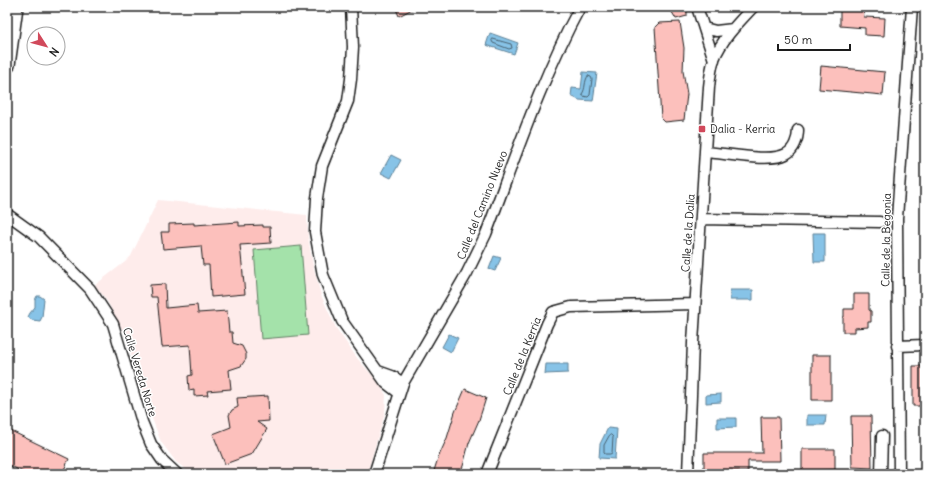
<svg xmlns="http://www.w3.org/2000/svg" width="932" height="481" font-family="Delius,sans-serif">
  <rect width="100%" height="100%" fill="#fff"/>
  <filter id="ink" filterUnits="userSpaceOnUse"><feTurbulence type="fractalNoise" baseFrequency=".025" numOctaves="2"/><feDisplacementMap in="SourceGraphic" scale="8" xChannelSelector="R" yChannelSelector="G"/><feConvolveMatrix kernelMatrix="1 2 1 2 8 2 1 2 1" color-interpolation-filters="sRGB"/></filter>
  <g filter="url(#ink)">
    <!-- built -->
    <path fill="#feeceb" d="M158 200 307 215 308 237 313 265 321 295 336 328 357 358 378 382 386 395 385 413 367 474H192L176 462 161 442 148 408 124 333 107 301 95 285 125 262 131 256Z"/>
    <!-- green -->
    <path fill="#a4e2aa" stroke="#607f63" d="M301 246 308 335 261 339 254 250Z"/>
    <!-- water -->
    <path fill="#87c3e7" stroke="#5c8096" d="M490 33 518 43 514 54 486 45Z
      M583 72 597 73 593 101 579 100 571 96 572 88 581 89Z
      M391 155 401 160 391 178 381 173Z
      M813 233H825V262H814Z
      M494 256 501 258 495 271 489 269Z
      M730 290H753V300H730Z
      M37 296H40L44 299 42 317 40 321 32 320 28 317 30 313 35 307V300Z
      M449 334 458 338 451 352 442 347Z
      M546 364H568V373L545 374Z
      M721 394V402L706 403V395Z
      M807 415H826L825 425H807Z
      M717 418H736V427L717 428Z
      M608 428 617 429 615 459 599 458 600 444Z"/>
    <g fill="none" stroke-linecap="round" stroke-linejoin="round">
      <!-- shore -->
      <path stroke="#475f6d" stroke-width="1" d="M493 39 511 44 512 48 509 49 493 43 492 41Z
        M588 76 591 77 592 79 590 95 588 97 583 96 582 94C586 89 584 81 588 76Z
        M611 435 613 437 612 453 610 454H605L604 453V445L609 436Z"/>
    </g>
    <!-- building -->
    <path fill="#fcc0bc" stroke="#1c1c1c" d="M395 7H416L399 16Z
      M669 7H687V16L676 19Z
      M840 7 863 8 864 17 885 18 884 36 865 35V28L840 26Z
      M680 22 684 48 683 71 687 94 684 120 665 122 661 118 655 27 659 23Z
      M821 66 885 72 883 95 819 89Z
      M239 222V226L263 225V227H270L271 243 240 245 245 294 211 297 209 265H203L201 246 163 249 161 232H169V224L194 223V225Z
      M165 284 166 308 197 305 198 313 227 311 229 332H232L233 343 242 346 246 354V359L241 366 229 370 231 389 207 391 208 395 194 396V389L189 390 188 376 192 375 190 345 162 347 157 297H151L150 285Z
      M854 294H869V310L871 311V322H868V327L855 328V332H843V317H844V309H854Z
      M812 355H831V400H812Z
      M913 366H925V406H913Z
      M465 389 486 398 479 420 469 443 463 466 459 474H433L438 458 447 438 455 412Z
      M268 396 269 421 257 422 267 429 252 454 225 464 213 434 231 427 229 415 232 410 238 407 237 398Z
      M851 416H871L872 468 852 467Z
      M761 417H779L780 461H748V471H704V453H762Z
      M7 429 69 459 62 474H27L7 464Z
      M802 449H835V470L802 471Z"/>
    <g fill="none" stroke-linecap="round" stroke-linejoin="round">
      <defs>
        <path id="street" d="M351 7 353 47 351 79 348 101 322 166 317 198 315 232 323 275 342 321 386 383 399 393
          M697 7 714 60
          M704 28 716 31 733 29
          M705 152C725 153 770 163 786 154 794 150 798 139 798 130
          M7 214 39 237 90 289 113 324 142 422 151 444 162 460 177 474
          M701 219 880 222
          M897 346 925 345
          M378 371 392 376 403 383
          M374 474 403 383 467 273 486 234C515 158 541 79 580 7
          M487 474 547 324 553 312 571 307 695 304
          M688 474 693 343 709 87C710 77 711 68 714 59 722 39 738 23 753 7
          M881 474 882 436
          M899 474 897 218 912 7"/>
        <path id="secondary" d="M7 65 15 7"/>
      </defs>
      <!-- street casing -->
      <use href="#street" stroke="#1c1c1c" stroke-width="13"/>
      <!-- secondary casing -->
      <use href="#secondary" stroke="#1c1c1c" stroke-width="18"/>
      <!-- street -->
      <use href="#street" stroke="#fff" stroke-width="10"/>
      <!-- secondary -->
      <use href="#secondary" stroke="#fff" stroke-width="15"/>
    </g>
  </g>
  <!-- markers -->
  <rect fill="#d1495b" stroke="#fff" stroke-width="1.5" x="698" y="125" width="8" height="8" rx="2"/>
  <g text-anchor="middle" stroke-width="3" stroke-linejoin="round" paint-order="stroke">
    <!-- poi labels -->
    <g font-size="11" fill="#1c1c1c" stroke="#fff" text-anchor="start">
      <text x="710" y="133">Dalia - Kerria</text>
    </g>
    <!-- street labels -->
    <g font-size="11" fill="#1c1c1c" stroke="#fff">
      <text transform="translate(482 205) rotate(-68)" y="4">Calle del Camino Nuevo</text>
      <text transform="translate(688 233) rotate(-86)" y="4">Calle de la Dalia</text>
      <text transform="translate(886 240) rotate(-89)" y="4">Calle de la Begonia</text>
      <text transform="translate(522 356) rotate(-68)" y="4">Calle de la Kerria</text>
      <text transform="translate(140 372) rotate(73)" y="4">Calle Vereda Norte</text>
    </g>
  </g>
  <!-- margin -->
  <rect width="932" height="481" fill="none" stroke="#fff" stroke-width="24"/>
  <rect x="12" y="12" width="908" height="457" fill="none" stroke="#1c1c1c" stroke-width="1.5" filter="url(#ink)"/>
  <!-- north arrow -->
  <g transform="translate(46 46) rotate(126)"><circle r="19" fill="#ffffff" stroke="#a4a4a4"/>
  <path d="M0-3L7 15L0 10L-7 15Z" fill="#d1495b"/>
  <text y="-6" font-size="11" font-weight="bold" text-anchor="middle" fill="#1c1c1c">N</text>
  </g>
  <!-- scale -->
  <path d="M778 44v6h72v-6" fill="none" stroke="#1c1c1c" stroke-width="2"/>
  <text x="784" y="44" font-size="12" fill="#1c1c1c" stroke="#ffffff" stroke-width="3" paint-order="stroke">50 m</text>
</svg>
